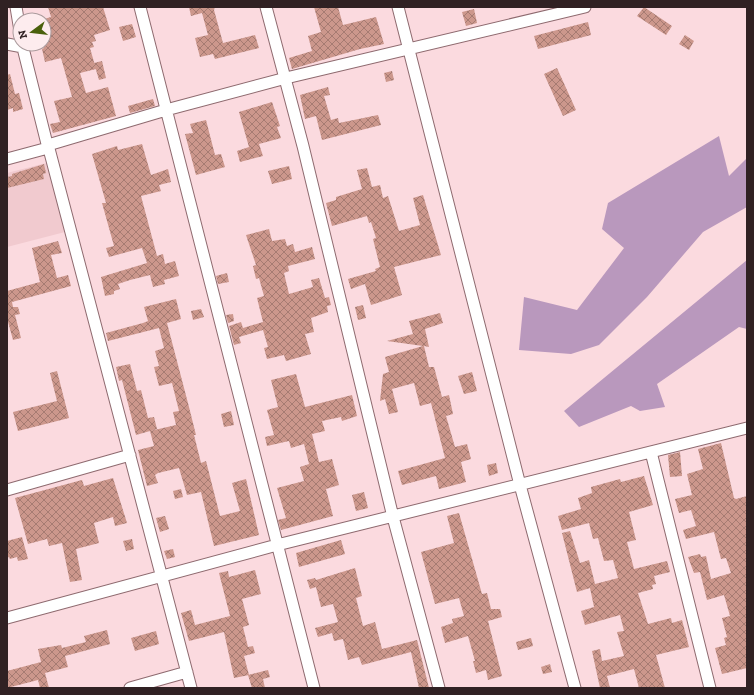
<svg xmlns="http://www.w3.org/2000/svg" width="754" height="695" font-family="'Zilla Slab',serif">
  <defs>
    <pattern id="building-cross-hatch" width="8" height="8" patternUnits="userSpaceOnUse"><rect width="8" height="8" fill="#cc978c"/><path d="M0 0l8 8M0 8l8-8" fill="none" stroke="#a67b72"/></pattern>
  </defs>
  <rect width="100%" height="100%" fill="#fbdadf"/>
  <!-- built -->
  <path fill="#f1cacf" d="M54 161 65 232 7 247V173Z"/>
  <!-- water -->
  <path fill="#b998bd" d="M719 136 729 176 747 158V207L703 232 647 297 599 345 571 354 519 350 524 297 577 310 624 248 602 229 608 203Z
    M747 260V329L739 327 657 384 665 407 640 411 631 406 579 427 564 411Z"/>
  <!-- building -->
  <path fill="url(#building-cross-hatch)" d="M48 7H103L110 30 94 35 96 41 92 42 94 47 90 48 96 69 80 73 86 93 108 87 116 116 53 133 50 124 60 122 54 101 72 97 61 58 45 62 42 49 44 48V19L51 17Z
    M189 7H215L214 10 223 43 255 35 259 48 215 59 213 54 200 57 195 38 208 35 202 13 191 16Z
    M314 7H338L343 25 376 17 384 44 360 49 292 69 289 58 312 51 308 36 321 32Z
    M644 7 672 26 666 35 637 16Z
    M474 9 477 23 466 26 462 12Z
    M588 22 591 35 538 49 534 36Z
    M132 24 136 37 123 41 119 27Z
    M685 35 694 41 689 50 679 44Z
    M102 61 106 78 99 80 94 63Z
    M557 68 576 110 563 116 544 74Z
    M392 71 394 80 386 82 384 73Z
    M10 74 15 94 19 93 23 109 13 112V108L7 110V75Z
    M328 87 330 95 324 96 331 120 338 118 339 123 378 115 381 125 322 140 316 116 305 119 300 95Z
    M153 99 155 106 130 113 128 106Z
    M272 102 280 126 277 127 281 138 259 144 263 156 240 162 237 151 249 147 239 112Z
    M206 120 215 155 221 154 225 167 196 175 185 134 193 133 190 124Z
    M142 144 151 175 168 169 171 182 159 185 161 191 141 196 157 256 163 254 165 264 175 261 179 276 164 280 165 284 153 287 150 275 130 280 118 284 120 289 114 291V294L105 296 101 277 147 263 142 248 109 257 106 248 114 246 102 203H106L92 154 117 146 118 150Z
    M44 164 46 173 43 174 44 179 7 188V177L12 176V174Z
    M289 166 292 179 272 184 268 171Z
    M367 168 372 187 380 185 383 198 388 196 399 231 420 225 413 198 423 195 441 255 394 267 402 295 371 305 365 284 351 289 348 279 376 271 375 269 380 267 373 239 376 238 371 222 369 223 367 216 332 226 326 203 336 200V197L362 189 357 170Z
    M269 229 272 241 285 239 287 246 293 244 295 252 312 247 315 259 288 266 289 271 284 273 289 294 313 287 311 280 319 278 325 298 329 297 331 305 327 306 328 312 311 318 314 332 305 334 311 354 286 361 284 355 267 359 264 348 268 347 263 330 239 337 241 343 234 345 229 326 241 322 243 328 263 322 257 298 264 296 259 278 256 279 253 266 256 265 246 235Z
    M58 241 62 253 51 255 57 278 68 275 71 286 12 302 13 307H18L20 314 15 315 21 338 13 340 7 318V291L40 282 32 248Z
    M227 273 229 282 218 284 216 276Z
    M176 299 181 319 167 323 189 407 196 435H194L201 463 206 461 220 516 240 511 232 483 246 479 259 535 214 546 201 492 187 495 179 468 158 473 155 475 158 483 147 486 138 450 154 446 150 431 176 425 173 412 179 411 172 383 159 386 154 367 159 366 155 351 164 348 159 328 108 341 106 333 143 323 148 321 144 307Z
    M363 305 366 318 358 320 355 307Z
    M201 309 204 317 193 320 191 311Z
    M440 313 443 323 425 329 429 347 424 346 429 367H434L442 397 449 395 453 414 446 416 455 447 467 444 471 459 461 462 466 482 439 489 436 476 402 485 398 471 445 458 431 403 420 406 414 383 392 389 398 412 389 414 385 399 380 401 383 374 389 372 385 357 423 346 387 341 413 334 409 321Z
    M233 314 234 321 228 323 226 315Z
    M130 364 137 391 141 390 148 418 154 417 157 429 136 435 122 380 119 381 116 367Z
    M57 371 69 418 18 431 13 412 57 401 50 373Z
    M472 372 477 391 464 394 458 376Z
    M296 374 305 407 352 395 357 416 342 421 341 417 322 421 325 431 312 434 319 462 332 459 339 485 326 489 333 516 281 530 278 520 286 518 277 488 304 481 300 467 309 464 304 444 291 448 289 441 267 446 265 437 274 435 267 410 278 407 271 380Z
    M231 411 234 425 224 427 221 414Z
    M721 443 734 498 736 499 747 496V668L722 674 715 648 726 645 724 638 727 637 722 618 730 616 724 595 707 600 700 572 694 573 688 557 700 554 701 557 706 556 711 579 731 573 726 558 721 559 714 532 686 539 683 530 696 526 691 510 679 513 675 499 692 495 687 474 703 469 698 449Z
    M680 452 682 476 670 477 668 455Z
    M496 463 498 473 489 476 487 465Z
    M644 476 653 505 629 512 636 540 627 542 634 569 667 561 670 572 654 576 656 584 652 585 653 589 638 593 648 624 671 618 672 623 682 620 689 647 656 655 665 688H639L634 669 607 676 610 688H600L592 651 600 649 602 661 624 656 617 632 624 631 620 615 585 625 581 611 594 607 590 588 577 592 562 533 570 531 580 563 589 560 595 584 618 578 613 560 604 561 598 538 593 539 589 523 562 530 558 516 581 509 578 498 592 493 591 487 620 479 621 482Z
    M113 478 127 523 115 526 113 517 94 523 99 543 76 549 82 580 70 582 62 543 49 546 47 539 28 544 15 498 82 480 84 486Z
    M181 489 183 497 175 499 173 491Z
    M364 492 368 508 356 511 352 495Z
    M459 513 482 594 487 593 491 609H500L502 617 488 621 502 676 488 680 486 670 476 673 473 661H475L468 636 445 643 441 627 453 623 452 619 464 616 459 598 435 604 421 552 454 543 447 516Z
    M165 516 169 529 160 532 156 518Z
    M22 537 28 559 18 561 17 557 10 559 9 557 7 558V541Z
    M132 539 134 549 126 551 123 541Z
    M341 540 345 554 299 567 296 553Z
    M173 549 175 557 167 559 164 551Z
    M355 568 362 596 356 598 363 626 375 622 382 649 417 640 429 688H419L411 652 362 665 359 657 348 660 343 639 334 641 332 633 318 637 315 628 338 622 333 604 321 607 316 587 310 589 307 580 315 578 316 580Z
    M255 570 261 594 242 599 249 625 243 627 248 647 253 646 255 653 244 656 249 675 234 678 224 632 189 641 181 613 191 610 195 625 230 616 219 573 228 571 229 577Z
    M107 630 110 644 65 656 68 667 45 673 49 688H40L38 680 7 688V671L41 662 38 649 61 645 62 648 86 642 84 636Z
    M156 631 159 644 135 651 131 638Z
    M531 638 533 646 518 650 516 642Z
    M550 664 552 672 543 674 541 667Z
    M268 670 270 677 263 679 265 688H252L248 675Z"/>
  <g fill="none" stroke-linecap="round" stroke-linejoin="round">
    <defs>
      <path id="minor" d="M16 7 20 31
        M140 7 314 688
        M266 7 303 146 393 517 439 688
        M398 7 520 485 575 688
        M7 44 23 47
        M22 44 48 148
        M48 145 191 688
        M7 159 48 148V145L166 110 286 78 585 7
        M651 452 710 688
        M7 490 130 455
        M7 618 277 545 747 428
        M130 688 187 672"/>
    </defs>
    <!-- minor casing -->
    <use href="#minor" stroke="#8e6a6f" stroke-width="13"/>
    <!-- minor -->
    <use href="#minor" stroke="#fff" stroke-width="11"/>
  </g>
  <!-- border -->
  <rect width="754" height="695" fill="none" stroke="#302123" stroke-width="16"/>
  <!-- north arrow -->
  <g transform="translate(32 32) rotate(255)"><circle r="19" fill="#fdecee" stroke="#ab9b9d"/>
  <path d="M0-3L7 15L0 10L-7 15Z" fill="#4a600c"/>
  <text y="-6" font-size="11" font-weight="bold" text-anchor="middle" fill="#302123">N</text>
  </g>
</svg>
